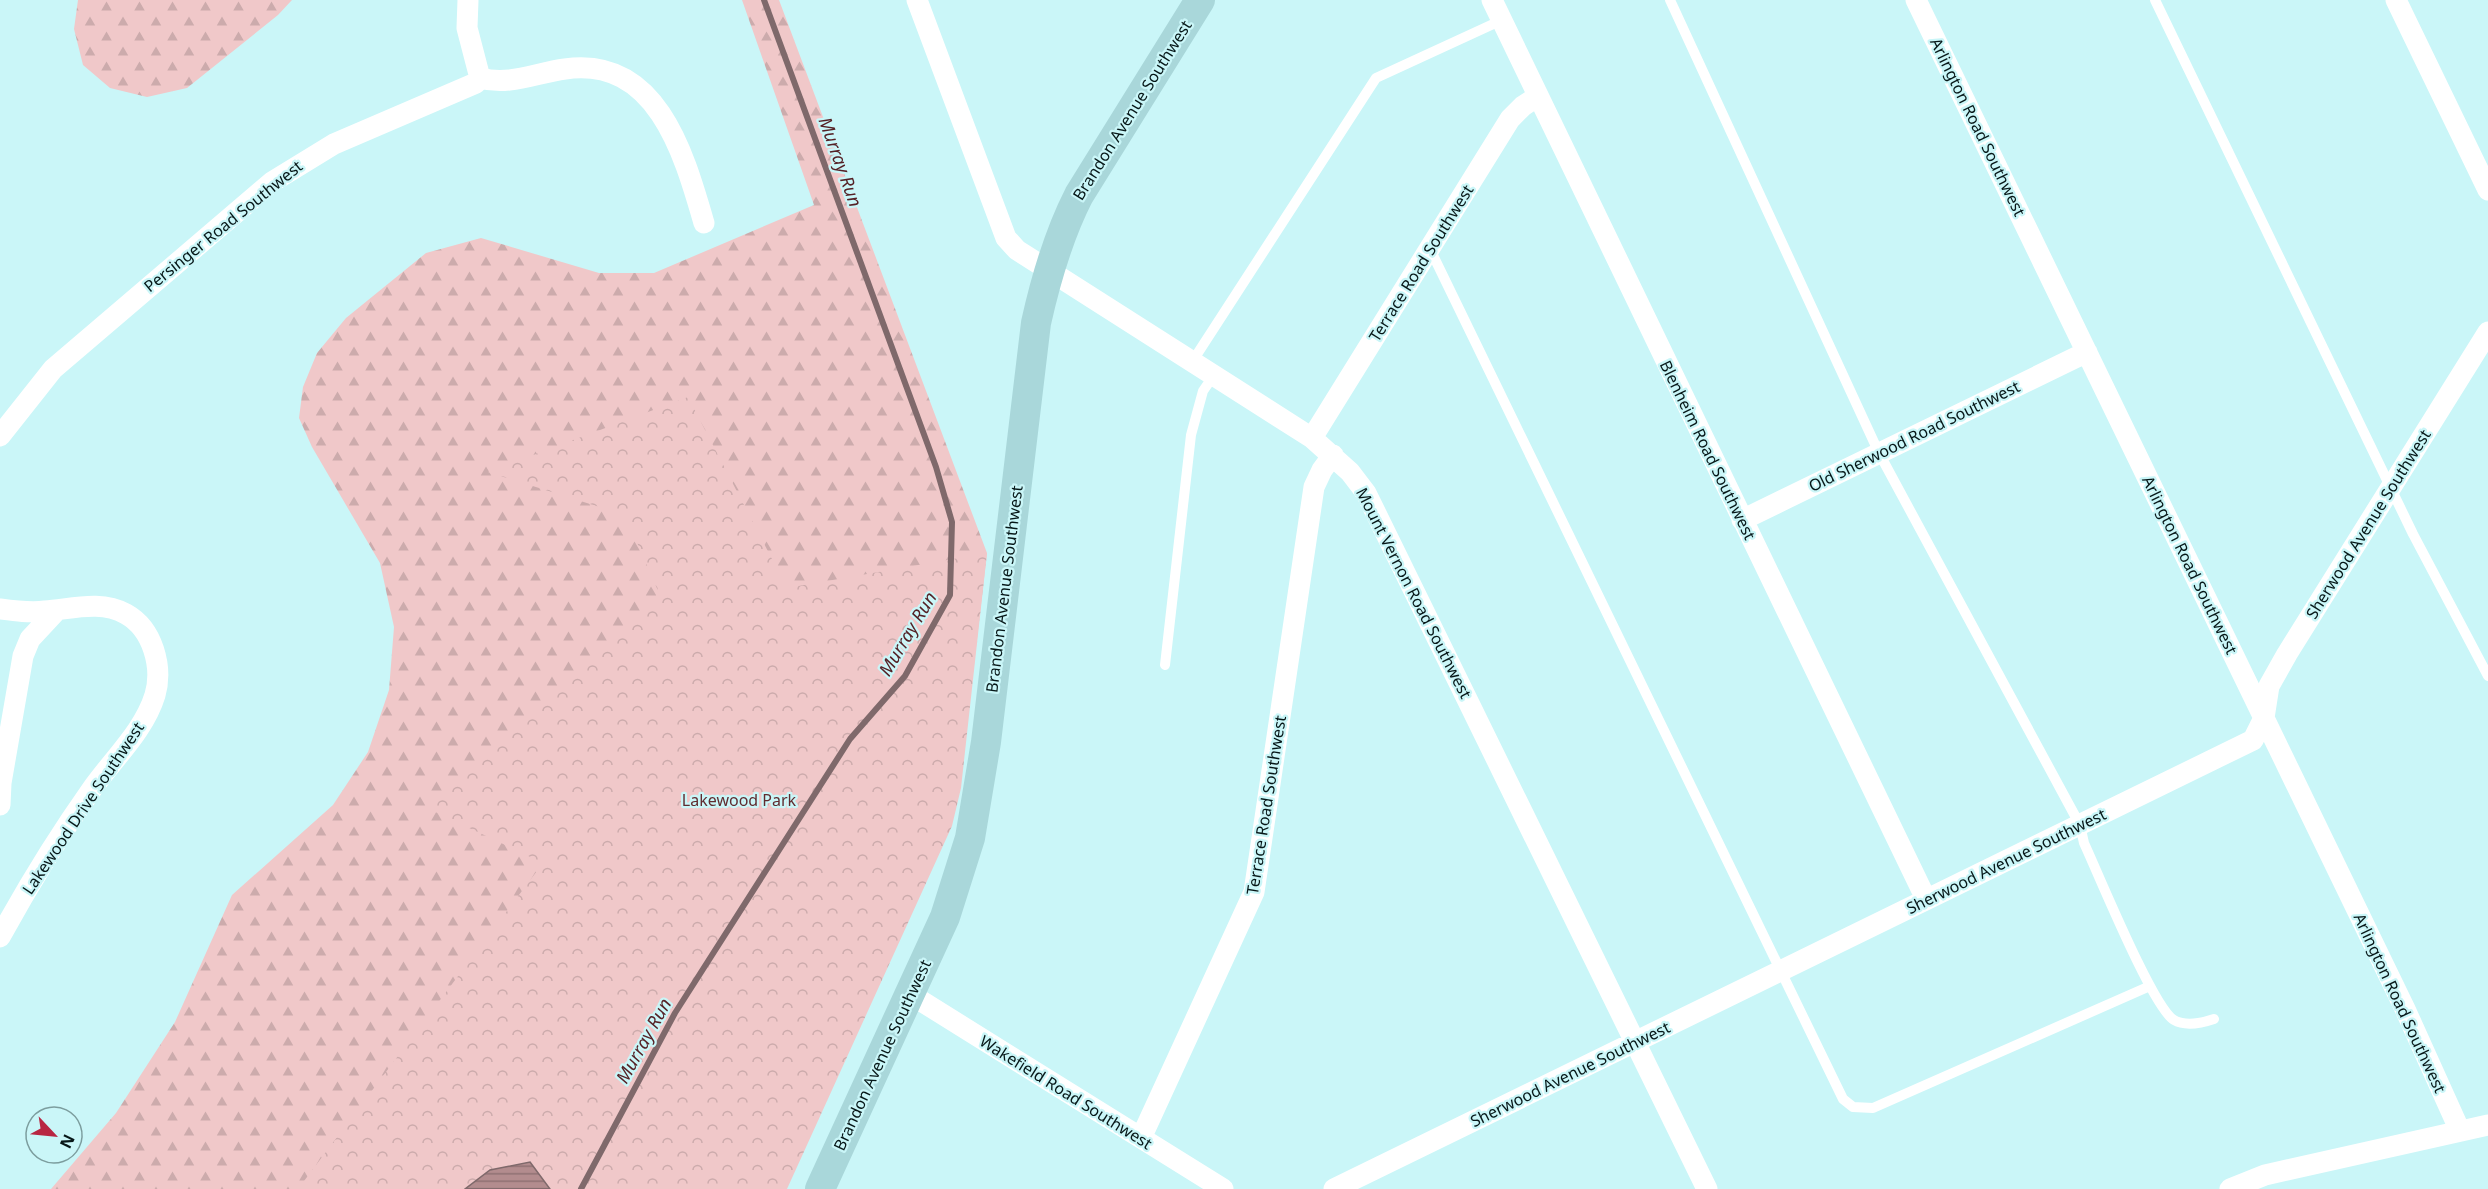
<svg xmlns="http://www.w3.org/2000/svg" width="2488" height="1189" font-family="'Noto Sans',sans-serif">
  <defs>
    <pattern id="forest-firs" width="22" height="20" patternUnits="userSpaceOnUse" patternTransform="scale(1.5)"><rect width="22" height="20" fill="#f0c8c9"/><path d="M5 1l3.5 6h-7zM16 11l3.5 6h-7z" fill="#ccabac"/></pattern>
    <pattern id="park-crowns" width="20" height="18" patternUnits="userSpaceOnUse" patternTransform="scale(1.5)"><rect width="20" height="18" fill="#f0c8c9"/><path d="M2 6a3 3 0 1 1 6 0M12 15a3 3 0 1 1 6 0" fill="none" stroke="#ccabac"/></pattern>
    <pattern id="water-rules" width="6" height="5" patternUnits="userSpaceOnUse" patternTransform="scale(1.5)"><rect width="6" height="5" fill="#b38c8e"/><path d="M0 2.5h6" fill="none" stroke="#907173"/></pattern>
  </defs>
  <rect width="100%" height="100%" fill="#caf6f8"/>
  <!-- forest -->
  <path fill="url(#forest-firs)" d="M78 0H292L278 15 187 88 147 97 110 88 83 65 74 29Z
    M742 0H779L987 553 970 699 410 1189H51L116 1113 175 1022 232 895 333 805 368 752 389 690 394 627 380 563 312 447 299 418 303 387 317 353 346 318 426 253 481 238 599 273H654L814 205Z"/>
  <!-- park -->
  <path fill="url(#park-crowns)" d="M688 397 787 588 987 553 961 788 952 826 787 1189H298L543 863 429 809 659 593 625 515 488 472Z"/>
  <!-- water -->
  <path fill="url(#water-rules)" stroke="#7f696b" stroke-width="1.5" d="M530 1162 550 1189H465L490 1170Z"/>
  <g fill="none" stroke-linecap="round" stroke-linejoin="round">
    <!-- stream -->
    <path stroke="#7f696b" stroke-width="6" d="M581 1189 675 1013 850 739 905 676 950 595 952 522 936 467 764 0"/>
    <!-- service -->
    <path stroke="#fff" stroke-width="10" d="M1670 0 1879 453 2080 825 2084 843C2098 873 2153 1008 2174 1020 2186 1027 2202 1023 2214 1019
      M2155 0 2413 534 2488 676
      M1430 249 1843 1099 1853 1107 1873 1108 2150 986
      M1192 362 1376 78 1502 20
      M1165 665 1191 435 1203 391 1214 375"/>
    <!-- minor -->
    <path stroke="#fff" stroke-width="21" d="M917 0 1006 238 1017 250 1312 438 1350 472 1366 493 1707 1189
      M1492 0 1926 899
      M1916 0 2405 1009 2460 1131
      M2396 0 2488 190
      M480 78C510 86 535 73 565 69 657 56 684 154 704 223
      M0 436 53 369 272 182 334 144 476 83 480 78 467 28 468 0
      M1312 438 1510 119 1523 106 1538 96
      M1742 520 2087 352
      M0 609C15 611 30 613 45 611 72 609 101 600 126 614 153 629 163 667 155 695 144 731 113 759 92 789 58 837 28 886 0 937
      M0 805 1 783 23 656 30 639 57 610
      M910 994 1223 1189
      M1141 1138 1254 892 1314 487 1322 470 1333 455
      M1334 1189 2253 740 2264 718 2269 686 2287 654 2488 332
      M2230 1189 2265 1175 2488 1125"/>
    <!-- secondary -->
    <path stroke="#a9d7da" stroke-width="30" d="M820 1189 945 917 970 838 986 742 1036 323C1046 278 1058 236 1079 195L1200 0"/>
  </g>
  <g text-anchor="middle" stroke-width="4.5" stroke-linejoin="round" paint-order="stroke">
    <!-- street labels -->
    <g font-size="16" fill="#071718" stroke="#caf6f8">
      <text transform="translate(1132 110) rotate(-58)" y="6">Brandon Avenue Southwest</text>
      <text transform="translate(1978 127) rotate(64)" y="6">Arlington Road Southwest</text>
      <text transform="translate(223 226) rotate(-39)" y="6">Persinger Road Southwest</text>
      <text transform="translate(1421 263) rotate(-58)" y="6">Terrace Road Southwest</text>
      <text transform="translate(1914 436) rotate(-26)" y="6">Old Sherwood Road Southwest</text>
      <text transform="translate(1708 450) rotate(64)" y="6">Blenheim Road Southwest</text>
      <text transform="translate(2368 524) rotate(-58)" y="6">Sherwood Avenue Southwest</text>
      <text transform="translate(2190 565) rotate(64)" y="6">Arlington Road Southwest</text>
      <text transform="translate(1004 589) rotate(-83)" y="6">Brandon Avenue Southwest</text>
      <text transform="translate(1414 593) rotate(63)" y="6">Mount Vernon Road Southwest</text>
      <text transform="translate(1266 805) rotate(-81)" y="6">Terrace Road Southwest</text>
      <text transform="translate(83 808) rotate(-56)" y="6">Lakewood Drive Southwest</text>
      <text transform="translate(2006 861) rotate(-26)" y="6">Sherwood Avenue Southwest</text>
      <text transform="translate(2400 1003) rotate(65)" y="6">Arlington Road Southwest</text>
      <text transform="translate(882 1055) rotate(-65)" y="6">Brandon Avenue Southwest</text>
      <text transform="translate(1570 1074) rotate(-26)" y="6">Sherwood Avenue Southwest</text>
      <text transform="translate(1066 1092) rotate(32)" y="6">Wakefield Road Southwest</text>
    </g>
    <!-- park labels -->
    <g font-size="16" fill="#602b2f" stroke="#caf6f8">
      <text x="739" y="806">Lakewood Park</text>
    </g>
    <!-- water labels -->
    <g font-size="18" font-style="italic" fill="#552126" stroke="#caf6f8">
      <text transform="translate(840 162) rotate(70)" y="6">Murray Run</text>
      <text transform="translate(908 634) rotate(-59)" y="6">Murray Run</text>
      <text transform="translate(644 1041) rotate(-61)" y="6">Murray Run</text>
    </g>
  </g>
  <!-- north arrow -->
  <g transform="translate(54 1135) rotate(116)"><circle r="28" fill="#caf6f8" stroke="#7c9d9e" stroke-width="1.5"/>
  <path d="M0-4.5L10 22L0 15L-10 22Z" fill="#b82642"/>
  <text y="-9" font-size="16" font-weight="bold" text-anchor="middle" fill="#071718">N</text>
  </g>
</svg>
